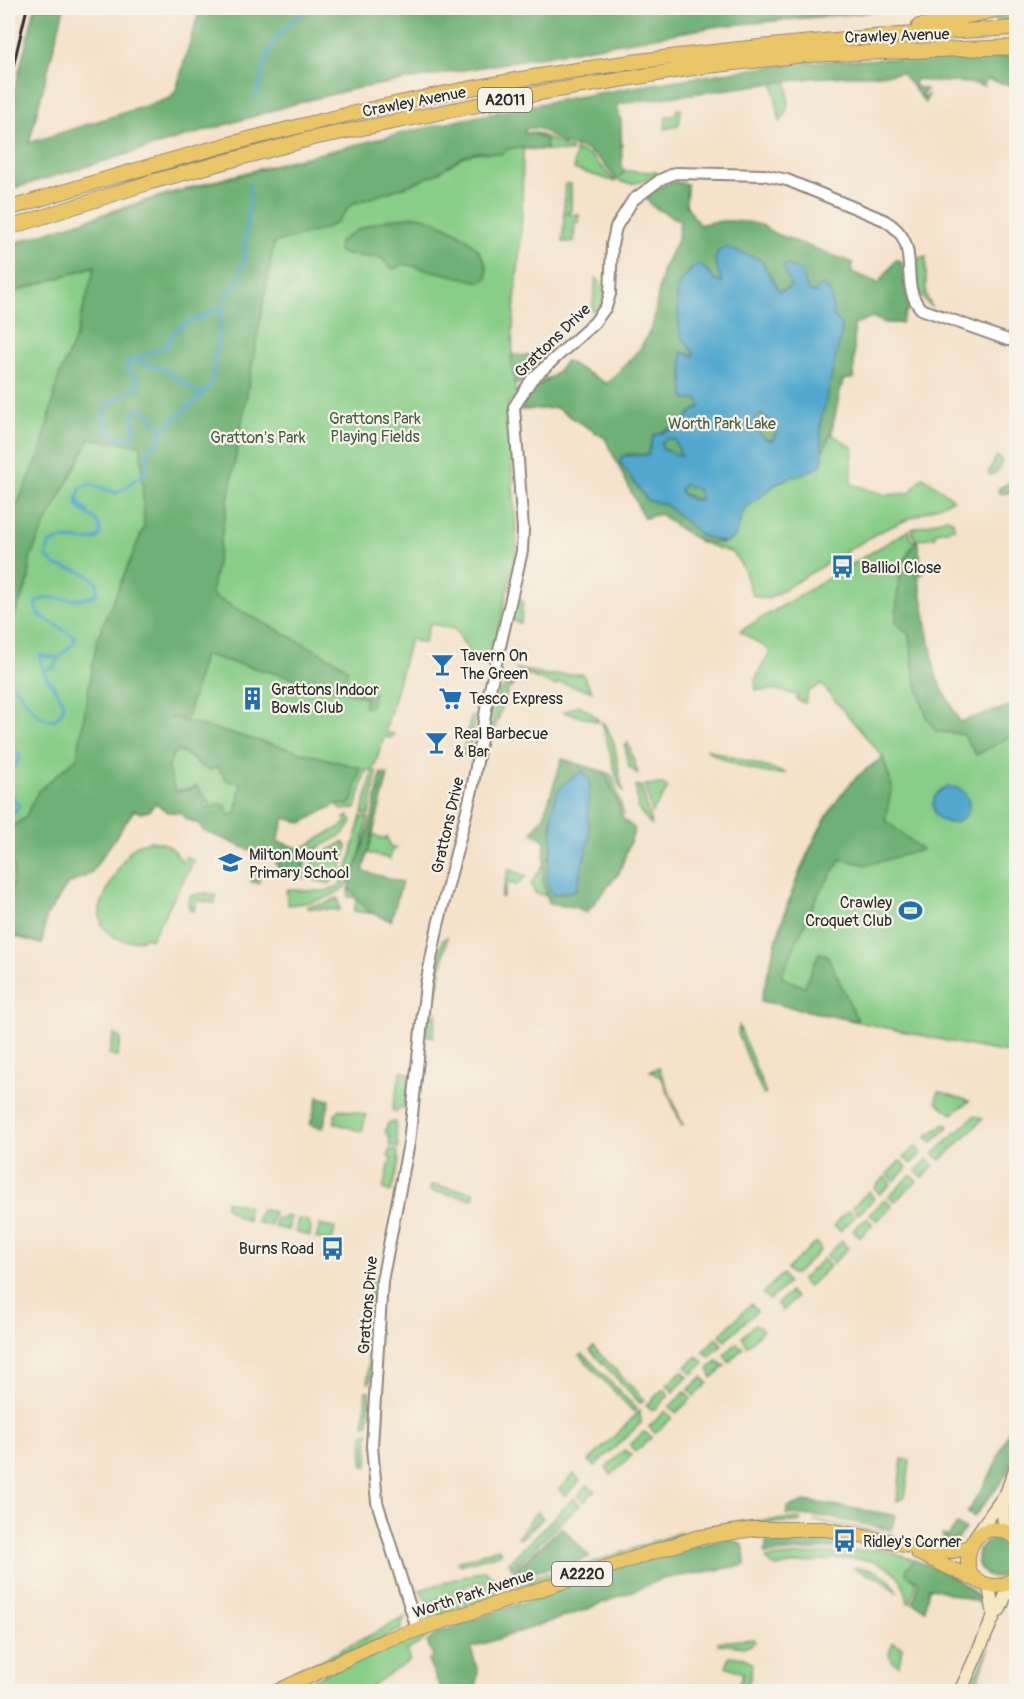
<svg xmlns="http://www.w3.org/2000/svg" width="1024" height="1699" font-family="Pangolin,sans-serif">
  <rect width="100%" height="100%" fill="#f7f3e8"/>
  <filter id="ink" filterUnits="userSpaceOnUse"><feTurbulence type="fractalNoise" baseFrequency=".0167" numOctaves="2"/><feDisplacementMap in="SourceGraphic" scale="12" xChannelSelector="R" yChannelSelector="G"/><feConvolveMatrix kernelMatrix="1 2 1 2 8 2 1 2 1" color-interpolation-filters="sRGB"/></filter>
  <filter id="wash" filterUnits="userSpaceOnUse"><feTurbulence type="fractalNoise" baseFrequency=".008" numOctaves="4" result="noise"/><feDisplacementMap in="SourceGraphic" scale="24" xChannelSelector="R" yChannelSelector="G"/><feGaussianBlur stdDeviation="1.35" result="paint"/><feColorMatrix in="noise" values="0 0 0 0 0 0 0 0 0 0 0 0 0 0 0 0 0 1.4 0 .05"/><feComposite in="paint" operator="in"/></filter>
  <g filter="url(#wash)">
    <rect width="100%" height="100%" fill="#f4e2cb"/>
    <!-- green -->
    <path fill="#88cd88" stroke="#5a7c5a" stroke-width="1.5" d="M1016 12V22L996 20 999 16Z
      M787 81C789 93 790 114 780 122L773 83Z
      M677 109H681L679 125 665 129 666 116H674Z
      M526 121 525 133C544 129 553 146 571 149V152L523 149C522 182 523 214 520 247 516 299 507 347 517 399L508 402 517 547 492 660 467 655V649L456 630 430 623 424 643 410 639 385 732 394 734 391 738 384 737 373 771 377 772 369 815 362 813 373 771 366 770 356 808 342 810 336 804 348 805 163 716 141 800 91 873 67 885 46 917 42 944 8 935V245L159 196 295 159Z
      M575 150 591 156 616 182 574 169Z
      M626 171 657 172V175C641 182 633 188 616 179Z
      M676 182 687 184 686 205 699 225C719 220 747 219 766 227L768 231 853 263 851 272 879 283 896 260 901 261 909 307 901 323H885L872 317 854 324V378L843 380 834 411 832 434 853 448 851 484 886 495 909 493 923 477 954 499 877 533 768 599 752 595 744 569 733 553 700 542 660 514 644 518 605 438 557 408 521 410 543 380 552 377 566 361 607 384 640 349 653 325 662 272 678 238 680 221 652 206 646 197 662 186Z
      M565 184H571V212H564Z
      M564 214 579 215V222H575L574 242H563Z
      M926 256V295L931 306C914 295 916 277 916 259Z
      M596 278C608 288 605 299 598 312L592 311Z
      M997 456 1001 459V467L992 475 988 473Z
      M1009 483 1016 485V492L999 493 998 489Z
      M947 518 953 521 954 528 934 533 935 537 917 540 923 574 918 575 936 677 960 722 1016 704V870L1007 887 1016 893V1051L1002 1052 980 1048 761 1001C777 931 803 838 851 783 860 773 872 765 883 757L821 684 808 692 805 703 797 700 798 696 778 690H756L755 680 770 651 740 631 909 530 912 541 915 540 912 529Z
      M515 599 523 601 521 623 510 620Z
      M515 669 548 675 582 674 592 691 560 683 555 686Z
      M506 685H514L508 690 490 742 488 737 497 695Z
      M579 705 595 716 599 722 564 712Z
      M471 716 476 718 469 755 462 756Z
      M602 722C619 738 616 772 624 793L618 783Z
      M628 743 638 774 629 767 625 746Z
      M706 749 785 773C768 778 720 761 706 749Z
      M178 751 217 766 228 780 241 783 236 814 229 815 212 808 211 802 196 787 175 791 168 769 173 754Z
      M605 772 612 775 624 815Z
      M663 784 668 788 652 813 645 785Z
      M636 786H641L652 826 638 809Z
      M349 816 352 821C345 843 312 843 306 861 304 867 305 875 304 880L303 873H260L259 883 251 882V880H256L255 870 303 871 301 849 347 823 344 818Z
      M361 816 369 818C352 880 359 898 288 905L286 890 325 891 339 886 348 868Z
      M373 834 383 839 387 837 390 847 396 848 391 852 390 859 368 853Z
      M151 841C166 842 176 849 181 862L186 856 194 861 151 939 146 937C126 947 98 936 100 910 102 897 124 855 134 847 139 843 145 842 151 841Z
      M343 842 347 846 340 874 329 884 315 880 310 872 315 858Z
      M545 862 543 881 546 896 535 893 531 884Z
      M509 869 526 876 517 885 507 883 503 897H501Z
      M349 888 368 911 376 914 354 911 357 898 348 897Z
      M205 893 216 895 215 903 196 900 194 911 190 910 188 903 190 896Z
      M338 898 340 910 307 908V906L324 904Z
      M447 937 437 996 433 992 442 941Z
      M437 1012 433 1037 426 1035 427 1018Z
      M739 1026 766 1093 763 1094 738 1034Z
      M114 1034 121 1039 117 1057 109 1055Z
      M659 1068 683 1125 682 1126 662 1078 650 1071Z
      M401 1071 409 1073 406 1105 396 1112 392 1110Z
      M938 1091 969 1101 952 1114 936 1102Z
      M340 1109 366 1115 362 1132 335 1123V1114Z
      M974 1116 983 1119 941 1160 933 1154Z
      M395 1122 398 1148 389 1145 390 1139 385 1131 388 1123Z
      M945 1123 949 1126 932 1143 926 1137Z
      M916 1146 922 1153 911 1164 904 1157Z
      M390 1149 397 1151 399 1162 391 1192 383 1189 391 1158 388 1157Z
      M928 1159 934 1166 923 1177 916 1171Z
      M900 1161 907 1168 894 1181 887 1174Z
      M911 1175 917 1181 895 1201 889 1196Z
      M885 1177 891 1184 880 1194 874 1188Z
      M431 1185 474 1192 473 1199 430 1191Z
      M869 1191 874 1199 858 1214 853 1207Z
      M885 1199 892 1206 877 1221 870 1214Z
      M226 1201 249 1206 247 1215 249 1221 238 1217 225 1207Z
      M261 1209 274 1212 270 1226 256 1222Z
      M849 1210 855 1217 840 1231 834 1225Z
      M285 1215 291 1217 288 1230 274 1227 276 1218 284 1219Z
      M867 1218 873 1225 860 1237 853 1230Z
      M298 1219 308 1221 311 1228 310 1236 295 1232Z
      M320 1225 335 1228 332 1242 316 1238Z
      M842 1241 848 1248 833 1263 826 1256Z
      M816 1242 821 1250 796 1274H791L787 1269Z
      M823 1259 830 1266 808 1287 801 1280Z
      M368 1268 376 1279V1295H371Z
      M783 1274 788 1283 770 1300 762 1294Z
      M790 1292 796 1298 783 1311 777 1304Z
      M371 1298 375 1299 372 1339 368 1338Z
      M751 1304 757 1311 725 1340 720 1335Z
      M755 1324 763 1330 747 1346 742 1337Z
      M716 1338 722 1345 709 1357 703 1351Z
      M737 1343 743 1348 729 1362 724 1355Z
      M368 1347 373 1349 371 1381 368 1383Z
      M593 1347 645 1400 640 1403 590 1350Z
      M583 1354 637 1409 634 1412 580 1356Z
      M697 1356 704 1363 692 1374 686 1367Z
      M717 1361 725 1366 712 1378 708 1369Z
      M682 1371 688 1377 673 1392 667 1385Z
      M702 1377 708 1383 694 1396 689 1389Z
      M663 1389 669 1395 656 1409H649L646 1406Z
      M366 1391H370L369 1424 364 1425Z
      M685 1392 691 1399 676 1413 669 1407Z
      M640 1411 641 1423 595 1466 589 1461Z
      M665 1411 672 1418 655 1433 649 1427Z
      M644 1432 652 1437 635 1452 630 1445Z
      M366 1433H368V1466H363V1434Z
      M624 1450 632 1455 611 1475 606 1468Z
      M902 1459 910 1461 905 1497 897 1501Z
      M574 1474 580 1481 565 1496 559 1489Z
      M588 1485 595 1491 584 1502 578 1495Z
      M574 1498 580 1505 512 1568 509 1562Z
      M537 1511 543 1518 520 1539 518 1537Z
      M786 1519H801L800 1522 739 1524 686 1534V1532L727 1523Z
      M814 1520 895 1535 891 1536Z
      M682 1532 683 1535 521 1587H510L505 1582 575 1568Z
      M499 1548 501 1553 461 1565 457 1562Z
      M879 1549 915 1560 912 1562 914 1580 917 1581 910 1603H908C900 1538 822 1562 777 1567L770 1564 766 1558Z
      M852 1568C870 1566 890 1574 897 1592L880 1579Z
      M485 1570 495 1579 469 1584 428 1604 420 1590Z
      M497 1582C499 1602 480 1603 465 1607L464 1599 472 1587Z
      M466 1589 461 1597V1609C448 1613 426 1626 415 1613Z
      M405 1617 400 1630 260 1692Z
      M432 1630 422 1642 406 1651 410 1660 364 1691 297 1692 301 1685 365 1655Z
      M754 1639 755 1642 746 1647 718 1644V1642Z
      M893 1642 902 1647 899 1665 892 1661 889 1654Z
      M990 1647 975 1689 973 1681Z
      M729 1656 744 1658 752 1663 750 1679 745 1691 738 1687 743 1673 726 1666Z"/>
    <!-- forest -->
    <path fill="#6eb074" stroke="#4c6e50" stroke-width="1.5" fill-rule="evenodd" d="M35 8H64L29 143 170 98 176 90 200 8H915L719 26 354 89 301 102 8 190V115Z
      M1016 56V87L986 79 984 86C959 79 939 85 916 79L914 86 927 90 921 94 924 97 928 95 925 103 902 73 811 78 617 104 621 121 622 168 626 171 616 179C607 168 599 156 586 150 578 147 570 147 563 144 548 137 543 124 525 129V133L531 132 546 140V149L510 148 501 154 478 152 462 157 436 174 407 186 352 204 336 223 324 229 274 243 211 595 340 663 348 669 344 685 374 693 371 706 366 708 364 707 366 697 204 655 187 718 169 717 361 768 353 800 348 805 336 804 302 823 285 818 277 841 301 849 303 871 280 870 276 864 277 857H270L265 852 259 854 204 831 197 823 186 819 181 813 168 812 155 803 149 811 141 813 134 810 91 873 67 885 46 917 42 944 8 934V888H12L14 866 8 863V829L25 818 38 791 77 758 97 639 144 527 141 445 90 439 40 535 30 558 29 580 8 631V525L40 454 59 376 75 339 95 266 8 294V245C213 179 421 121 635 87 691 78 748 68 804 63 874 57 946 59 1016 56ZM178 751C191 753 196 767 210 770L217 767 228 781 241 783 236 814 229 815 226 806 218 803 212 807 196 786 188 790 175 791 168 769 173 754Z
      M676 182 687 184 686 205 699 225C719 220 747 219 766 227L768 231 853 263 851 272 879 283 896 260 901 261 909 307 901 323H885L872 317 854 324V378L843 380C836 405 835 430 822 453 814 414 838 366 841 325L833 314 831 295 818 291 810 293C799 278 811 271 783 265L791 285 787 289 779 291 761 260 725 247 719 251 715 259 722 282 714 280 705 268H692L679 283 677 293 680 334 694 353 693 356 682 353 683 382 690 400 698 399 701 407 693 411 678 428 667 429 653 437 648 455 627 454 621 458 620 462 647 500 665 504 702 536 724 543C699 547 680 528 660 514L644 518 605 438 557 408 521 410C528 381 555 383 566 361L607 384 640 349 653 325 662 272 678 238 680 221 652 206 646 197 662 186Z
      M418 216C446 223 490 244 487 278L481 282 403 264 395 269 391 268 381 258 346 255 338 251 339 242C363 223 388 218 418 216Z
      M511 355 545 356V360L519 384 514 382Z
      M761 415 774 423 776 433 773 440H767L753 428 755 417Z
      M667 438 675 440 681 456 662 449 661 443Z
      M688 484 696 487 701 495 699 500 681 493 682 486Z
      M917 540 923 574 918 575 936 677 960 722 1016 704V729L1006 739 976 755 963 734 937 732 927 719 914 674 909 635 896 623C897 593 897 564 917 540Z
      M883 757 892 786 885 820 922 850 867 865 841 859 816 898 781 977 804 987 819 953 827 955 858 1021 761 1001C777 934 805 835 851 783 860 773 873 765 883 757Z
      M562 759 605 772 623 819 635 829 619 873 586 913 575 907 549 904 543 881 545 840 532 833 544 816ZM590 780 588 817 590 836 576 890 560 894 548 859 552 844 551 817 561 787Z
      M381 773 388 775 363 871 402 882 391 921 368 911 349 888 372 819Z
      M318 1097 330 1100 323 1128 310 1125Z
      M1016 1413C1017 1425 1019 1439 1016 1451 1010 1477 989 1496 974 1517L967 1513 991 1474Z
      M805 1501 895 1515 892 1530 827 1517 786 1514 788 1507Z
      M957 1524 965 1529 958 1539H943L942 1535 948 1536Z
      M562 1527 590 1557 570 1565 513 1575 514 1570Z
      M778 1534 836 1537 842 1540 845 1547 765 1554 766 1542Z
      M728 1539 741 1543 744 1549 745 1565 663 1579 585 1610 471 1648 478 1672 476 1691H442L428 1661 433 1656 427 1642 437 1633 659 1553Z
      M977 1558a19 19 0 1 1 38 0a19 19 0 1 1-38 0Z
      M915 1560C940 1569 968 1582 984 1604L929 1587 925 1609 913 1603 919 1582 906 1574 907 1568Z"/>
    <!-- water -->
    <path fill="#51a7ce" stroke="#3e697c" stroke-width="1.5" fill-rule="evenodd" d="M725 247 761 260 779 291 787 289 791 285 783 266 785 265C810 269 800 280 810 293H815L820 286H826L831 295 833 314 841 325 842 332 820 425 823 458 821 465C810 474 797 475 784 480 769 486 760 501 745 508L735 537 726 543 702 536 665 504 647 500 620 462 622 456 648 455 654 435 678 428 691 413 701 407 698 399 687 400 684 397 682 354 683 352 693 356 694 353 680 334 677 293 683 278 698 264C709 267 710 282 722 283L715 259 719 251ZM761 415 774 423 776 433 773 440H767L753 428 755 417ZM667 438 675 440 681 456 662 449 661 443ZM684 484 699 490 700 499C694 502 683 497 680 490Z
      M583 771 590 780 588 817 590 836 576 890 553 895C541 881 551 860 552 844 554 825 549 806 560 788 565 781 576 776 583 771Z
      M933 805a18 18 0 1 1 36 0a18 18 0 1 1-36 0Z"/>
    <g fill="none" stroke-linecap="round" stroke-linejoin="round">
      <!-- stream -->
      <path stroke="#51a7ce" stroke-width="3" d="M256 98C267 56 270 30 312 8
        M134 360 167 346 174 332 184 324 222 308
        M162 430 201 396
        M88 512 77 500 80 489 89 484 117 493 145 473 148 450 161 437V428L145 409 138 410 134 414V433L131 438 118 439C78 402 136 395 138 384 139 378 131 373 127 369L128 361 132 360 167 371 201 395 211 385 224 299 237 282 244 260 250 185
        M43 671 40 655 57 658
        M8 681C24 691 32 721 54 720 76 704 53 690 44 673L48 669 54 668 58 658 74 643 75 637 38 614 35 603C53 590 77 608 97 593V583C88 570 70 569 56 566L46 556 49 544C65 533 84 546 99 537 105 520 88 516 78 507L77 500
        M8 749 17 752 20 756 15 767 8 770
        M8 793 19 805 14 812 8 815"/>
    </g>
  </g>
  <g filter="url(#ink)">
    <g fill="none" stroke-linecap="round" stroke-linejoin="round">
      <defs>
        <path id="tertiary" d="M417 1629 377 1502 372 1446 382 1281 409 1143 426 984 438 925 472 790 488 698 522 551 523 529 514 407 532 379 594 323 606 307 610 294 612 245 616 227 633 200 660 180 675 173 764 175 787 180 884 220C926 244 896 281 921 309L1008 340"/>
        <path id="secondary" d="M1007 1532C997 1508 1008 1489 1016 1467
          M975 1537 1004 1496
          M993 1616 1000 1609 1011 1582
          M960 1692 994 1616 989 1586"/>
        <path id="primary" d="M919 26 1007 8
          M8 209C180 155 355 107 533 77 694 50 855 36 1016 28
          M8 228 151 182 313 138 533 94 699 67 806 55 1016 47
          M1016 1538C987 1515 960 1542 970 1574 983 1588 1003 1591 1016 1576
          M918 1553 974 1579
          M276 1692 386 1640 696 1538 753 1529H825L929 1550 953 1551 969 1547"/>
      </defs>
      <!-- tertiary casing -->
      <use href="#tertiary" stroke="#90867b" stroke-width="14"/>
      <!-- secondary casing -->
      <use href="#secondary" stroke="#90867b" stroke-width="15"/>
      <!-- primary casing -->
      <use href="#primary" stroke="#90867b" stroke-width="16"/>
      <!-- tertiary -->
      <use href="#tertiary" stroke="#fff" stroke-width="10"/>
      <!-- secondary -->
      <use href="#secondary" stroke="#f7e8c3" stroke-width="12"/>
      <!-- primary -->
      <use href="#primary" stroke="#eac669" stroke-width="14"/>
      <!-- rail -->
      <path stroke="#2b2b2b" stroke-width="3" d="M8 19 10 8
        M8 88 27 8"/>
    </g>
  </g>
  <!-- icons -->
  <defs>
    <symbol id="bus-bare" viewBox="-9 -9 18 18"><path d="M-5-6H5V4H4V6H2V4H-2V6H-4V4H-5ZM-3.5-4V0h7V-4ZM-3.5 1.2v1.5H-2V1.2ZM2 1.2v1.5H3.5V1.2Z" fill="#1f6fb2" stroke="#f7f3e8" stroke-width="2.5" paint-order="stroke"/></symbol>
    <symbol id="bar-bare" viewBox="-9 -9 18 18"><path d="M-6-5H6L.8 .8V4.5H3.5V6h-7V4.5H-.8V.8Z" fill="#1f6fb2" stroke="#f7f3e8" stroke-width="2.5" paint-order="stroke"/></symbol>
    <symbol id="building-bare" viewBox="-9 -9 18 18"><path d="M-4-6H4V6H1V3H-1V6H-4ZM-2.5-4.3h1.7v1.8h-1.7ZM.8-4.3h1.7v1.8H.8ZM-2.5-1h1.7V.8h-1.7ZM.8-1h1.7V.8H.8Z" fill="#1f6fb2" stroke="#f7f3e8" stroke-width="2.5" paint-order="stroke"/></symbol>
    <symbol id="supermarket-bare" viewBox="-9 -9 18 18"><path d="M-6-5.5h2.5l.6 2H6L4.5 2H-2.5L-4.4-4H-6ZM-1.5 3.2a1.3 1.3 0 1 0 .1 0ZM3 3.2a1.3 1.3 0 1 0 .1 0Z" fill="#1f6fb2" stroke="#f7f3e8" stroke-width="2.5" paint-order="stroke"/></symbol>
    <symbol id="school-bare" viewBox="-9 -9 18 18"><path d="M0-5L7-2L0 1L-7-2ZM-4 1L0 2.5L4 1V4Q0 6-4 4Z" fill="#1f6fb2" stroke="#f7f3e8" stroke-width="2.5" paint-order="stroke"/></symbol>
    <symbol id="stadium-bare" viewBox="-9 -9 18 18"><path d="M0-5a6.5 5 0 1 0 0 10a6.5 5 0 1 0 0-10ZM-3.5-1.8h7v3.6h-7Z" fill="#1f6fb2" stroke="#f7f3e8" stroke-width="2.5" paint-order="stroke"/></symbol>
  </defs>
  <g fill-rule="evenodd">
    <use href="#bus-bare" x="826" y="550" width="33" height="33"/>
    <use href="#bar-bare" x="426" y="648" width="33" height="33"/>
    <use href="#building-bare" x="236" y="682" width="33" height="33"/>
    <use href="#supermarket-bare" x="434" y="682" width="33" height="33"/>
    <use href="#bar-bare" x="420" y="726" width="33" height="33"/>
    <use href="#school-bare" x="214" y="846" width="33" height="33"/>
    <use href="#stadium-bare" x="894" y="894" width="33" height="33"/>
    <use href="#bus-bare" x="316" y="1232" width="33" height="33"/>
    <use href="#bus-bare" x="828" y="1524" width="33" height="33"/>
  </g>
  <g text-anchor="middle" stroke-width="4.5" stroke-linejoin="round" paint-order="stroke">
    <!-- shield labels -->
    <g fill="#f7f3e8" stroke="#686764" stroke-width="1.5">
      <rect x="478" y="88" width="54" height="24" rx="4.5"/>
      <rect x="552" y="1562" width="60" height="24" rx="4.5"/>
    </g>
    <g font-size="15" font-weight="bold" fill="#2b2b2b">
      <text x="505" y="105">A2011</text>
      <text x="582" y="1579">A2220</text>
    </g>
    <!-- street labels -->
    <g font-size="16" fill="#2b2b2b" stroke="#f7f3e8">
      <text transform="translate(897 35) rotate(-2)" y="6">Crawley Avenue</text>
      <text transform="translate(414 101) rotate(-11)" y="6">Crawley Avenue</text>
      <text transform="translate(552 340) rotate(-44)" y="6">Grattons Drive</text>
      <text transform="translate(447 825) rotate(-77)" y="6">Grattons Drive</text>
      <text transform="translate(367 1305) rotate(-85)" y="6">Grattons Drive</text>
      <text transform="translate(473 1593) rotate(-18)" y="6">Worth Park Avenue</text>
    </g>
    <!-- park labels -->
    <g font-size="16" fill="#475c47" stroke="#f7f3e8">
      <text x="375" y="424">Grattons Park<tspan x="375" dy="18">Playing Fields</tspan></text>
      <text x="722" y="429">Worth Park Lake</text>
      <text x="258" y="443">Gratton's Park</text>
    </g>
    <!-- poi labels -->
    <g font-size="16" fill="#2b2b2b" stroke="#f7f3e8" text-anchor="start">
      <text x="861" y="573">Balliol Close</text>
      <text x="460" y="661">Tavern On<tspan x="460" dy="18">The Green</tspan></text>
      <text x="271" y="695">Grattons Indoor<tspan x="271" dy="18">Bowls Club</tspan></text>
      <text x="469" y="704">Tesco Express</text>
      <text x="454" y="739">Real Barbecue<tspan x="454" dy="18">&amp; Bar</tspan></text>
      <text x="249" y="860">Milton Mount<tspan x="249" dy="18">Primary School</tspan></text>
      <text x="892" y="908" text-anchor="end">Crawley<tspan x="892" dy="18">Croquet Club</tspan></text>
      <text x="314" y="1254" text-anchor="end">Burns Road</text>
      <text x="863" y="1547">Ridley's Corner</text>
    </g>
  </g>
  <!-- margin -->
  <rect width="1024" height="1699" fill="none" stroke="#f7f3e8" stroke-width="30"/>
</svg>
